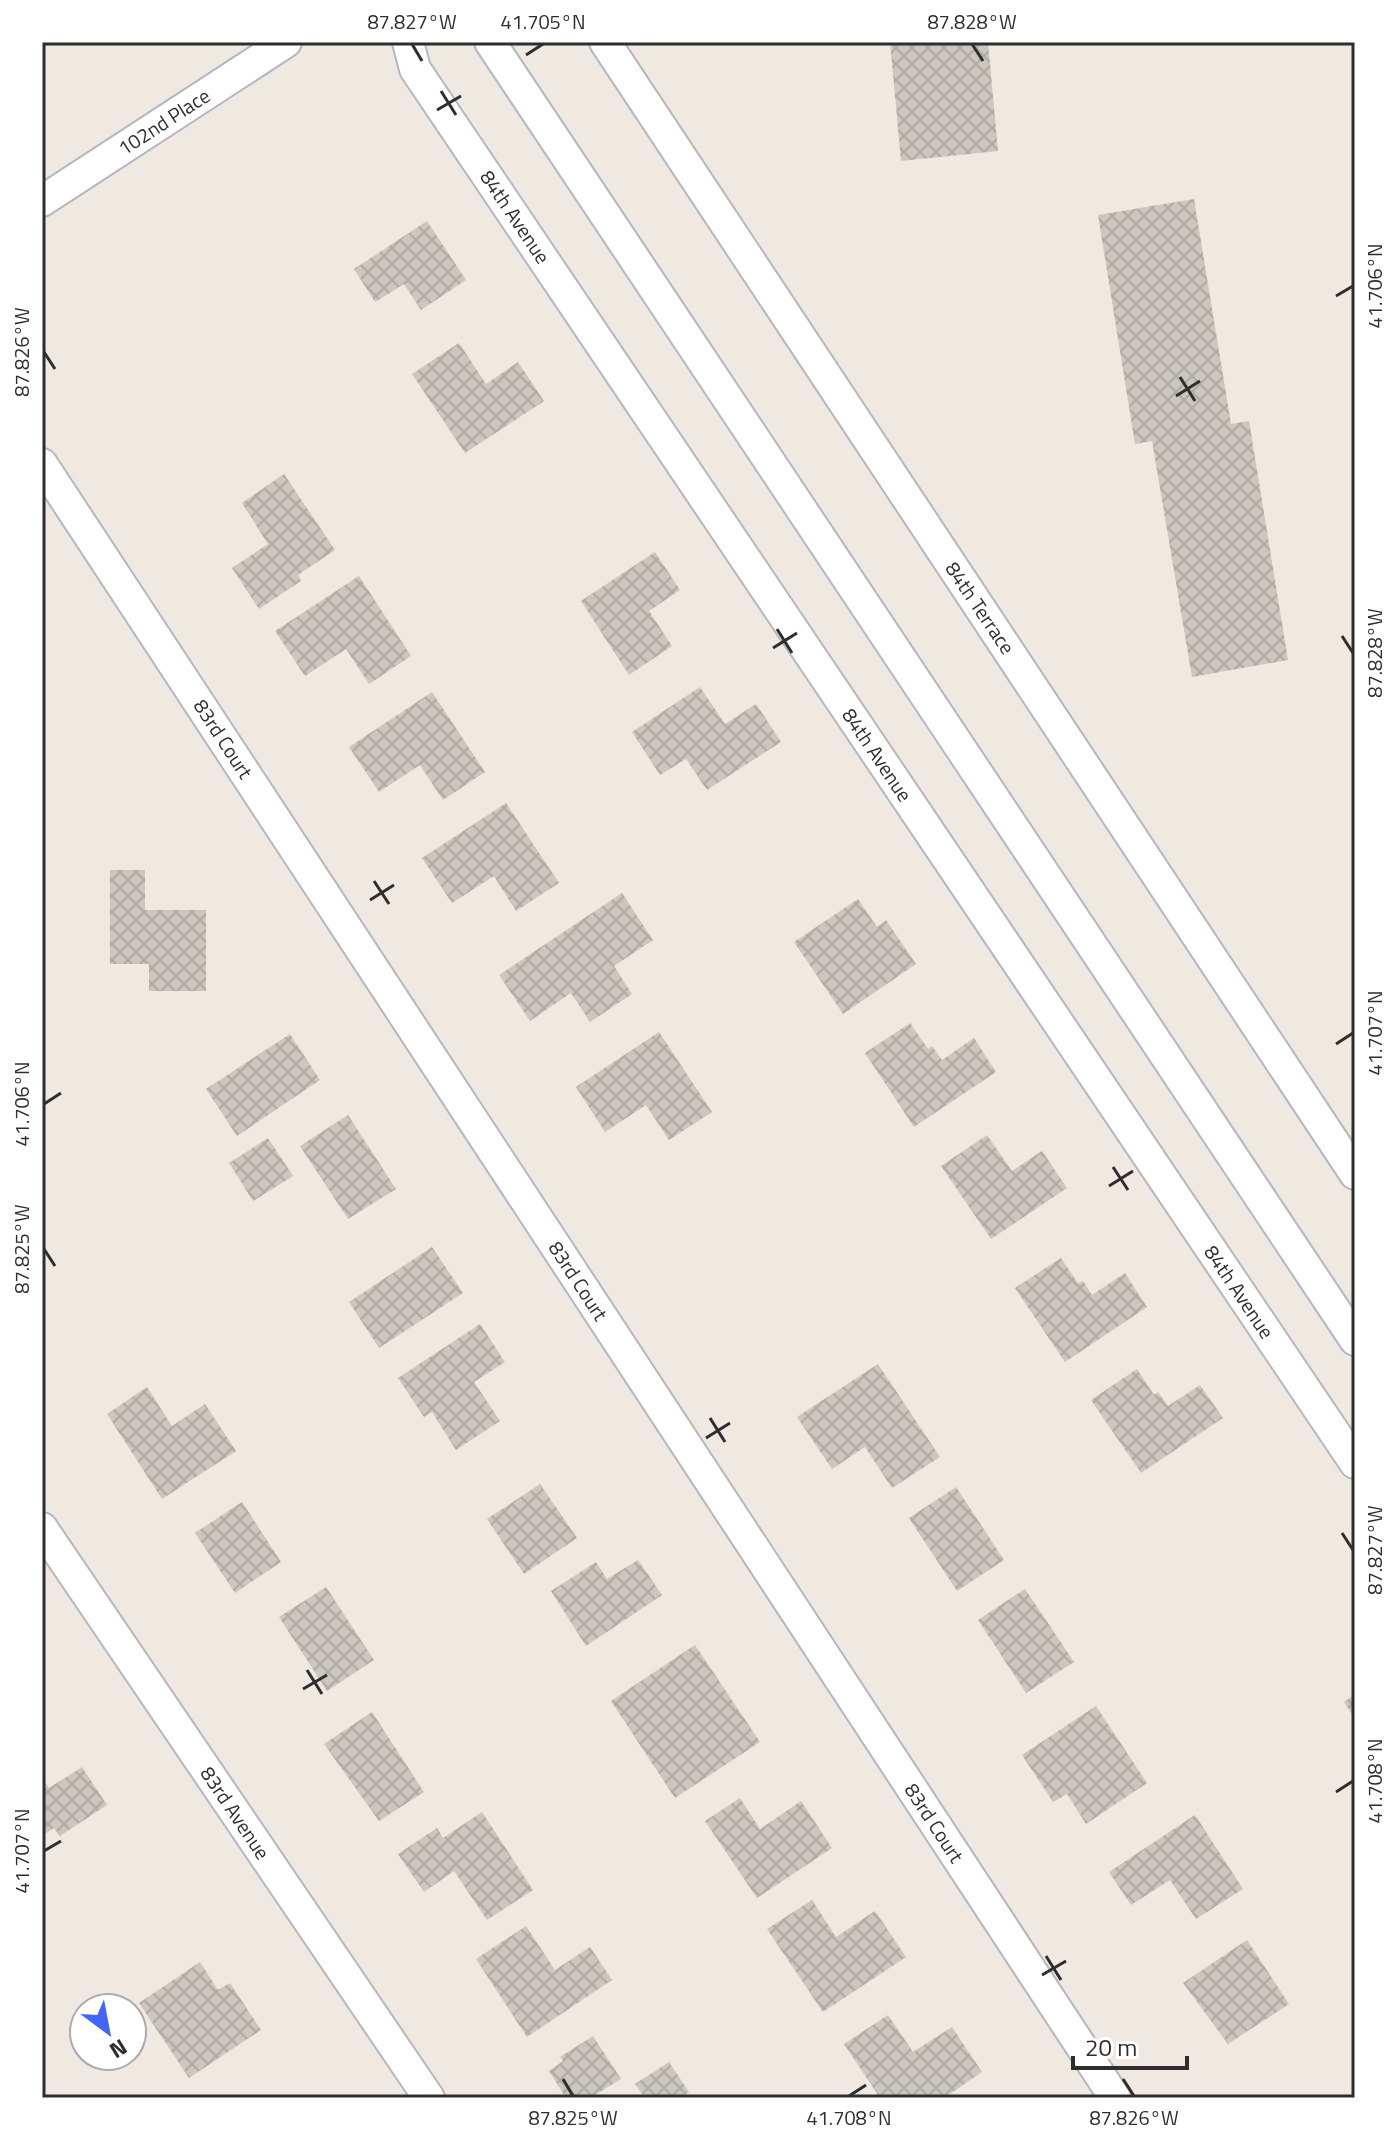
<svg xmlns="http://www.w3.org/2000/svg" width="1397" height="2140" font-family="'Titillium Web',sans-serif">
  <defs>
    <pattern id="building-cross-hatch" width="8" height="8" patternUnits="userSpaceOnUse" patternTransform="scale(2)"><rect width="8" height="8" fill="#cbc7bf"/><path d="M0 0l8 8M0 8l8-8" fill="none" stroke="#afaba4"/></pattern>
  </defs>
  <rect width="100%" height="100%" fill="#efe9e1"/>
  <!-- building -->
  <path fill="url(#building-cross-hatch)" d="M890 42H988L998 151 901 161Z
    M1194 199 1231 424 1249 421 1288 660 1192 677 1152 441 1135 444 1098 215Z
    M427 221 466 280 421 310 404 284 375 302 354 269Z
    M459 343 486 384 518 362 544 401 465 453 412 374Z
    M284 474 335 550 298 575 301 581 259 609 232 568 268 544 242 503Z
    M655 552 680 590 649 611 672 646 629 675 581 601Z
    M359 576 411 656 369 684 346 649 305 676 275 631Z
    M700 687 725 724 756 704 781 742 707 790 686 759 660 775 632 732Z
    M432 692 485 772 443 800 420 765 379 792 349 747Z
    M506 803 559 883 516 911 494 876 452 903 422 858Z
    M110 870H145V910H206V991H149V964H110Z
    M622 893 653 940 614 966 632 994 590 1022 571 993 530 1021 499 975Z
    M858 899 877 927 886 920 916 964 843 1014 794 942Z
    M910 1023 928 1049 932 1046 942 1060 974 1038 996 1072 914 1127 865 1053Z
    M659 1032 712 1112 669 1140 646 1105 605 1132 576 1087Z
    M290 1034 320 1080 237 1136 206 1089Z
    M348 1115 396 1189 348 1219 300 1146Z
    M987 1135 1012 1171 1042 1151 1067 1188 991 1239 941 1166Z
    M268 1138 293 1176 253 1201 229 1163Z
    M432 1247 463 1293 379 1348 349 1302Z
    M1061 1258 1078 1283 1083 1281 1092 1295 1125 1273 1147 1307 1065 1362 1015 1288Z
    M480 1324 505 1362 474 1382 500 1421 456 1450 432 1412 424 1417 398 1378Z
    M878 1364 940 1457 892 1488 865 1447 832 1469 797 1417Z
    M1137 1369 1154 1395 1158 1392 1168 1406 1200 1385 1223 1418 1141 1473 1091 1400Z
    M147 1387 172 1426 205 1404 236 1451 162 1499 107 1414Z
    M540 1484 577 1538 524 1574 487 1519Z
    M956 1487 1004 1560 957 1591 909 1518Z
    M242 1502 281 1562 235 1593 195 1533Z
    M638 1560 662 1595 586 1646 551 1591 596 1562 607 1579Z
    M326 1587 374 1660 327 1691 279 1617Z
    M1025 1589 1074 1662 1026 1693 978 1620Z
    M695 1645 760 1742 675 1798 611 1701Z
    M1355 1694V1719L1344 1702Z
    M1096 1706 1147 1783 1086 1824 1067 1794 1053 1802 1022 1755Z
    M372 1712 424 1792 379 1821 324 1744Z
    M82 1767 107 1805 60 1836 54 1828 42 1836V1777L49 1788Z
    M740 1798 760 1829 801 1801 832 1848 757 1898 705 1821Z
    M482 1812 533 1890 487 1920 454 1871 424 1892 398 1854 437 1828 443 1838Z
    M1195 1815 1243 1889 1196 1919 1170 1880 1131 1905 1109 1872Z
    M812 1900 836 1937 875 1911 906 1957 823 2012 767 1929Z
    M526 1926 555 1970 590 1947 612 1980 527 2037 476 1959Z
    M1247 1940 1289 2004 1228 2044 1183 1983Z
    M200 1962 218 1990 230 1983 261 2030 189 2078 139 2003Z
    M888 2015 913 2052 952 2027 982 2072 944 2098H880L844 2044Z
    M593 2036 621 2079 590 2098H566L549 2071 563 2061 560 2057Z
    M669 2062 689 2092 681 2098H645L635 2084Z"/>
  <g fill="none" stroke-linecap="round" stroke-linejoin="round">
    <defs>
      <path id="minor" d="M408 42 415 69 1355 1463
        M490 42 1355 1340
        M605 42 1355 1174
        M42 201 286 42
        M42 464 1115 2098
        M42 1528 429 2098"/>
    </defs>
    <!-- minor casing -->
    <use href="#minor" stroke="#b4b7c1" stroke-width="34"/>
    <!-- minor -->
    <use href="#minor" stroke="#fff" stroke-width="30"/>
  </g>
  <!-- ticks -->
  <path fill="none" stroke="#2e2e2e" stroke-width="3" d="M412 44 422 61M972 44 983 61M526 55 543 44M441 91 456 115M437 110 461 96M1336 296 1353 286M44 352 55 369M1180 377 1195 401M1176 396 1200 381M777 629 792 653M1342 636 1353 653M773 648 797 633M374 881 389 904M370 900 394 885M1336 1044 1353 1033M44 1104 61 1093M1113 1167 1128 1190M1109 1186 1133 1171M44 1249 55 1266M710 1418 725 1442M706 1438 730 1423M1342 1533 1353 1550M307 1670 322 1694M303 1689 327 1675M1336 1792 1353 1781M44 1851 61 1841M1046 1956 1061 1980M1042 1975 1066 1961M563 2079 573 2096M1123 2079 1134 2096M849 2096 866 2085"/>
  <g text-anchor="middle" stroke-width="6" stroke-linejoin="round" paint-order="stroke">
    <!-- street labels -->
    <g font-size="20" fill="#2e2e2e" stroke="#fff">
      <text transform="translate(164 122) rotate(-33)" y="7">102nd Place</text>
      <text transform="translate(515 217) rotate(56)" y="7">84th Avenue</text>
      <text transform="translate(980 608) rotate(56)" y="7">84th Terrace</text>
      <text transform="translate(223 739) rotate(57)" y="7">83rd Court</text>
      <text transform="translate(877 755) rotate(56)" y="7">84th Avenue</text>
      <text transform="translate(578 1281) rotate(57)" y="7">83rd Court</text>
      <text transform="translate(1239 1292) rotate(56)" y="7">84th Avenue</text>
      <text transform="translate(235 1813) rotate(56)" y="7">83rd Avenue</text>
      <text transform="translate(934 1823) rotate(57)" y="7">83rd Court</text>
    </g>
  </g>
  <!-- border -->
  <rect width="1397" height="2140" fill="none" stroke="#ffffff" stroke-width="88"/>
  <!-- north arrow -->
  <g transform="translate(108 2032) rotate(148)"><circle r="38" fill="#ffffff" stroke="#ababab" stroke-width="2"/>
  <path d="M0-6L14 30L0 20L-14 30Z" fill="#4264fb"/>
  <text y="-12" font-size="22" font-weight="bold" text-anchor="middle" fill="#2e2e2e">N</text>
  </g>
  <!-- scale -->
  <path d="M1073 2056v12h114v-12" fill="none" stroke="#2e2e2e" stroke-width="4"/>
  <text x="1085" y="2056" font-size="24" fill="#2e2e2e" stroke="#ffffff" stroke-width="6" paint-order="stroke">20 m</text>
  <rect x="44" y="44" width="1309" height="2052" fill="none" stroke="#2e2e2e" stroke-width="3"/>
  <g font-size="20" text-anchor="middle" fill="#2e2e2e">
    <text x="412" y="29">87.827°W</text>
    <text x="543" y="29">41.705°N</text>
    <text x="972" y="29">87.828°W</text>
    <text transform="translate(1375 286) rotate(-90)" y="7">41.706°N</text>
    <text transform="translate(22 352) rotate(-90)" y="7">87.826°W</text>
    <text transform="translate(1375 653) rotate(-90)" y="7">87.828°W</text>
    <text transform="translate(1375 1033) rotate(-90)" y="7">41.707°N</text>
    <text transform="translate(22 1104) rotate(-90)" y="7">41.706°N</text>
    <text transform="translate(22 1249) rotate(-90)" y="7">87.825°W</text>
    <text transform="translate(1375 1550) rotate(-90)" y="7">87.827°W</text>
    <text transform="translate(1375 1781) rotate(-90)" y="7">41.708°N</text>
    <text transform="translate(22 1851) rotate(-90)" y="7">41.707°N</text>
    <text x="573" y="2125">87.825°W</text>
    <text x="849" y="2125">41.708°N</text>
    <text x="1134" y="2125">87.826°W</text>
  </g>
</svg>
